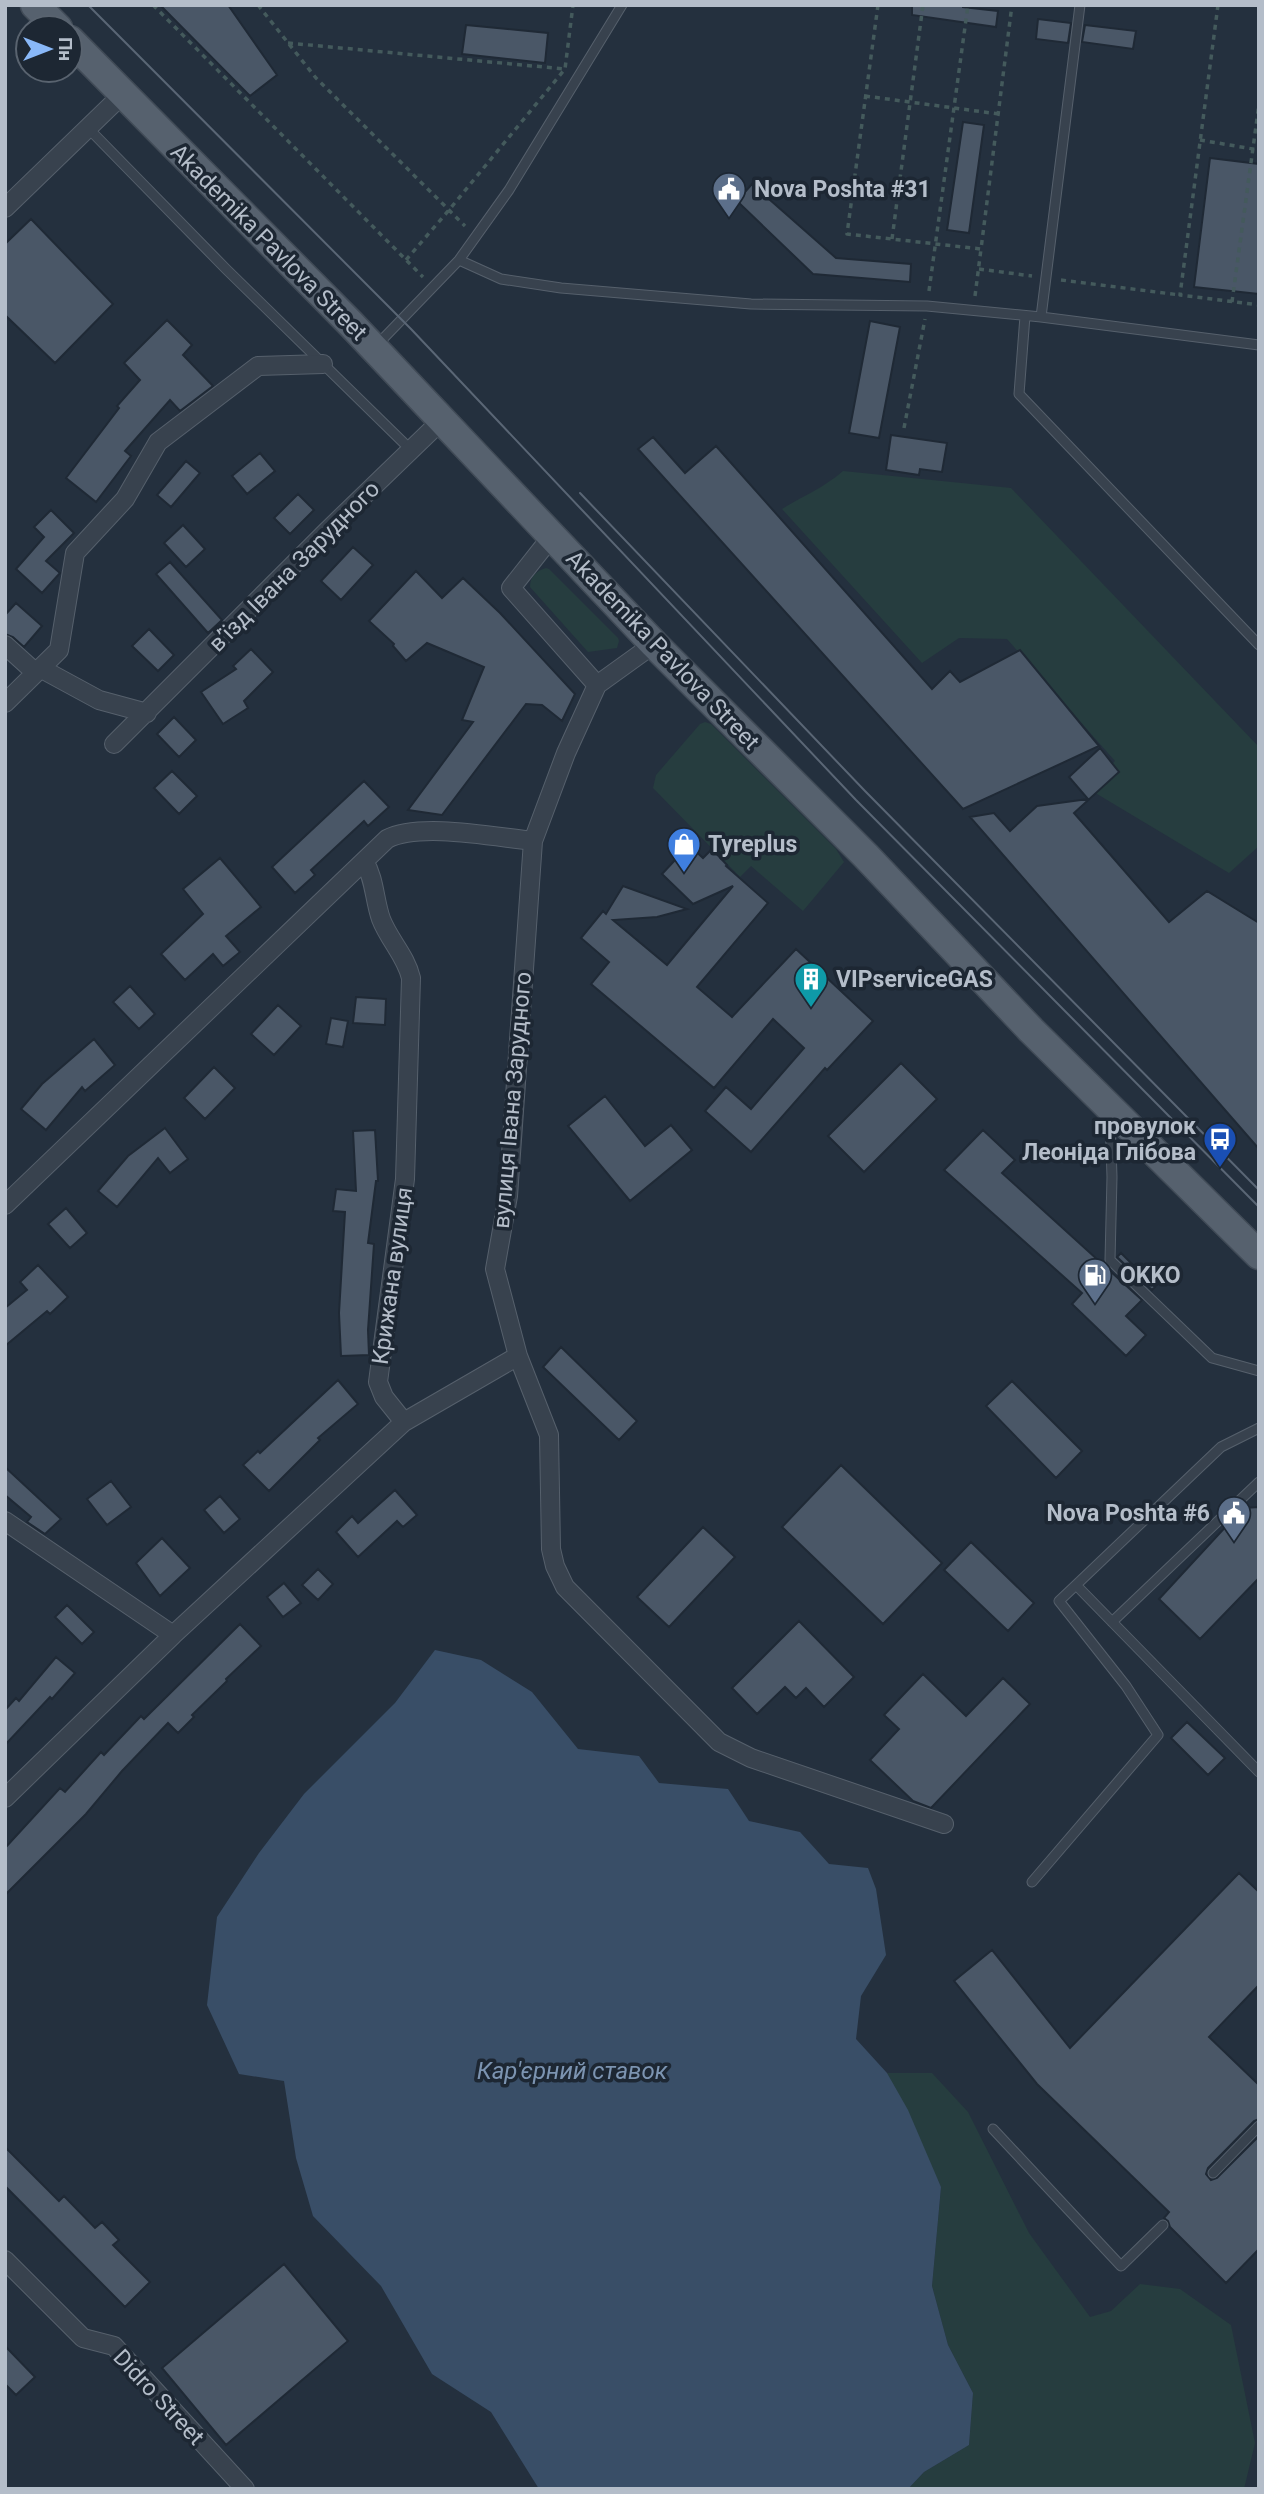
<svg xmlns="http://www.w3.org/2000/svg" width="1264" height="2494" font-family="Roboto,sans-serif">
  <rect width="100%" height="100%" fill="#24303e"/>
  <!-- green -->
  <path fill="#263d3f" d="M843 471 1011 488 1259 747V846L1229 873 1087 788 1115 761 1007 639 959 638 922 663 782 509C803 496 825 487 843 471Z
    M546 568 549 569 618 638 619 641 617 648 588 652 530 587C530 577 536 571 546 568Z
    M705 722 711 724 836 849 844 862 803 911 751 866 740 877 653 788 656 775 700 724Z
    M887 2073H932L968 2112 1029 2233 1090 2317 1111 2311 1140 2284 1180 2289 1231 2325 1255 2443 1244 2489H908L924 2472 969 2445 973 2393 948 2345 932 2286 941 2187Z"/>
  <!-- water -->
  <path fill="#394e67" d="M435 1650 481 1660 532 1692 578 1749 639 1756 659 1783 728 1789 749 1821 800 1832 829 1864 868 1868 876 1889 886 1955 861 1996 856 2039 887 2073 908 2110 941 2187 932 2286 948 2345 973 2393 969 2445 924 2472 908 2489H539L491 2412 432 2374 381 2286 313 2216 296 2158 284 2081 239 2074 207 2005 217 1917 259 1853 304 1794 395 1703Z"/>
  <!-- building -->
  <path fill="#4a5767" stroke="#1f2935" stroke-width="2" d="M160 5H228L277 75 250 96Z
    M912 5H963V7L998 11 996 27 912 15Z
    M1038 19 1071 23 1068 43 1036 39Z
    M466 25 548 33 545 63 462 54Z
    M1085 25 1136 31 1133 49 1082 42Z
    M963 122 984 125 969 233 947 230Z
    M1210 158 1259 164V294L1194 287Z
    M752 184 836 258 911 264 910 282 813 274 737 201Z
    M31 219 113 304 55 363 5 315V244Z
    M167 320 192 345 183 355 213 386 180 411 170 400 125 451 131 456 96 502 66 478 119 408 117 406 140 380 124 363Z
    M870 321 900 327 879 438 849 433Z
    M891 435 947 443 942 472 920 469 919 475 886 470Z
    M653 437 685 473 716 446 932 689 950 671 960 682 1020 650 1099 746 963 809 638 449Z
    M260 453 275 471 247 494 232 476Z
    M186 461 200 473 171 507 157 495Z
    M298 494 314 510 290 534 274 518Z
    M51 510 74 533 46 561 60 573 42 593 16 569 44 537 34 527Z
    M183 525 205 549 186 567 164 543Z
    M353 547 373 565 341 600 321 581Z
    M170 562 222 620 208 633 156 574Z
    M416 571 442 598 463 578 500 613 575 694 562 721 542 705 526 704 442 815 408 810 473 722 462 720 484 667 427 643 406 661 393 646 394 644 369 621Z
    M16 603 42 626 24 647 13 637 5 634V615Z
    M149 629 174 655 158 671 132 646Z
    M251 649 273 672 244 701 248 708 223 724 201 692 236 669 233 666Z
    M174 717 196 740 179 757 157 734Z
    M1100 748 1119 772 1074 813 1169 922 1207 891 1259 923V1149L970 817 994 813 1010 831 1037 806 1088 799 1069 777Z
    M172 771 197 796 179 814 154 788Z
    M364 781 389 807 368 826 364 821 311 870 315 875 295 893 272 867Z
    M689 845 703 858 712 849 727 865 726 866 768 903 697 987 732 1017 796 949 873 1021 827 1070 825 1068 751 1152 705 1111 726 1087 751 1109 804 1048 773 1019 714 1088 591 984 609 962 581 938 603 911 606 914 623 886 687 909 657 917 613 920 667 965 733 886 693 904 662 874Z
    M220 858 261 907 226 936 240 952 223 966 213 954 185 980 161 954 203 914 183 889Z
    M130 986 155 1014 139 1029 113 1002Z
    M356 997 386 999 385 1025 353 1023Z
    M278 1005 301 1026 274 1055 251 1034Z
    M331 1018 348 1021 343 1047 326 1044Z
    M94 1039 115 1065 85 1091 82 1087 46 1130 21 1109 42 1084Z
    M901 1063 937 1099 864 1172 828 1136Z
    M214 1067 235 1088 205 1119 184 1098Z
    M605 1096 645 1146 671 1125 692 1150 630 1201 568 1126Z
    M165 1128 188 1159 170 1173 158 1158 117 1207 98 1191 128 1156Z
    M375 1130 378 1181H376L368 1243 374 1244 368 1330 369 1355 341 1356 339 1313 345 1212 333 1211 336 1189 356 1191 353 1131Z
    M983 1130 1015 1160 1002 1173 1142 1300 1126 1316 1146 1335 1126 1356 1072 1304 1082 1293 944 1170Z
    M66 1208 87 1233 70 1248 48 1224Z
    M1121 1253 1155 1287 1152 1290 1117 1257Z
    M38 1265 68 1297 50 1314 47 1311 5 1346V1308L27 1290 20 1282Z
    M561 1347 637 1421 619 1440 543 1367Z
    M338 1380 358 1404 318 1438 320 1440 269 1491 243 1465 258 1451 260 1453Z
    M1012 1381 1082 1451 1056 1478 986 1406Z
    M841 1465 942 1563 883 1624 782 1527Z
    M5 1467 61 1519 45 1534 27 1522 31 1517 5 1495Z
    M111 1481 131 1507 107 1525 87 1499Z
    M395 1490 417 1515 403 1527 397 1521 358 1557 336 1532 352 1516 358 1523Z
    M220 1496 240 1519 224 1533 204 1510Z
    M1259 1507V1578L1200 1639 1159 1599 1243 1508Z
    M703 1527 735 1557 669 1627 637 1597Z
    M162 1538 190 1568 160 1596 136 1563Z
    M971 1542 1034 1603 1008 1631 944 1570Z
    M318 1569 333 1584 318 1600 302 1585Z
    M284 1583 301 1603 283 1617 267 1597Z
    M67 1605 94 1632 82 1644 55 1617Z
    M799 1621 854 1677 824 1707 806 1688 796 1698 785 1687 757 1714 732 1688Z
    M240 1624 261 1646 226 1679 227 1681 192 1715 194 1717 178 1733 168 1723 122 1771 86 1814 5 1895V1848L60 1788 65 1792 101 1752 104 1755 141 1716 144 1719Z
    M56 1657 75 1673 52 1699 50 1697 5 1745V1710L16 1698 19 1701Z
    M923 1674 966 1716 1003 1678 1030 1704 931 1808 913 1801 870 1760 899 1729 884 1715Z
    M1187 1722 1225 1758 1208 1775 1171 1738Z
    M1239 1873 1259 1892V1985L1209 2037 1259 2085V2119L1254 2121 1208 2168 1206 2174 1211 2180 1217 2178 1259 2136V2249L1226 2283 1170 2227 1168 2221 1164 2218 1169 2212 1037 2084 954 1981 992 1950 1070 2048Z
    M5 2147 59 2201 64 2196 95 2228 102 2222 119 2240 113 2245 150 2282 125 2307 5 2186Z
    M284 2264 348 2341 226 2445 162 2368Z
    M5 2346 35 2377 16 2395 5 2384Z"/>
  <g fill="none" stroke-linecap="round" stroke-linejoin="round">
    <defs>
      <path id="lane" d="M88 128 226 269 411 450
        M459 260 501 279 561 288 751 304 927 306 1041 317 1259 345
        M1025 316 1019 394 1259 645
        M1041 317 1080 5
        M377 345 459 260 509 190 622 5
        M1110 1117 1112 1177 1110 1260 1212 1358 1259 1371
        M1259 1428 1221 1447 1076 1585 1259 1772
        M1112 1622 1259 1482
        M1032 1882 1158 1735 1126 1686 1059 1601 1076 1585
        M993 2129 1121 2266 1163 2225
        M1213 2173 1259 2126"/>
      <path id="street" d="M5 208 123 94
        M552 536 511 588 597 685
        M654 644 597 685 566 753 533 841 508 1196 495 1269 518 1356 549 1435 551 1549 555 1566 565 1587 719 1742 751 1758 944 1824
        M5 645 36 673
        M40 668 99 700 147 713
        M5 703 59 650 75 553 125 499 158 442 258 366 323 364
        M114 744 327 531 442 420
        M5 1205 387 839C420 822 494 837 533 841
        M404 1422 518 1356
        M5 1521 173 1635
        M5 1798 173 1635 404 1422 384 1397 378 1382 405 1179 411 978C406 956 389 940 381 919 374 899 375 879 364 861
        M5 2260 83 2338 114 2346 245 2489"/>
      <path id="primary" d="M35 5 58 28
        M70 40 351 324 654 644 866 856 1031 1030 1259 1255"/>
    </defs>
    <!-- lane casing -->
    <use href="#lane" stroke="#56606c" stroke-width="11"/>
    <!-- street casing -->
    <use href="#street" stroke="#56606c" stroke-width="20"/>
    <!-- primary casing -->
    <use href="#primary" stroke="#414b57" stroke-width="31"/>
    <!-- path -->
    <path stroke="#445a5c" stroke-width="3.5" stroke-dasharray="5 5" stroke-linecap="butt" d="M153 5 423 277
      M258 5 316 78 465 226
      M878 5 847 234 981 249 1012 5
      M1218 5 1180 295 1259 305
      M288 43 565 69
      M865 96 999 114
      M1200 140 1259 150
      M892 239 923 5
      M406 260 449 210 565 69 573 5
      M979 269 1032 276
      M1061 280 1180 295
      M929 291 968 5
      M975 296 981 249
      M1232 302 1259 104
      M904 428 925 319"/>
    <!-- lane -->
    <use href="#lane" stroke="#38424e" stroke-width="9"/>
    <!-- street -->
    <use href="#street" stroke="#38424e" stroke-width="18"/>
    <!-- primary -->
    <use href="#primary" stroke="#56616e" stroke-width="28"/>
    <!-- tram -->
    <path stroke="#5a6675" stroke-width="2" d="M88 5 411 329 856 800 1259 1207
      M580 493 865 791 1259 1190"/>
  </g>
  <!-- icons -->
  <defs>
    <symbol id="civic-pin" viewBox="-11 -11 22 30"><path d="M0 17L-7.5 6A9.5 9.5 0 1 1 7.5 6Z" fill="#5c6f8a" stroke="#1d2733"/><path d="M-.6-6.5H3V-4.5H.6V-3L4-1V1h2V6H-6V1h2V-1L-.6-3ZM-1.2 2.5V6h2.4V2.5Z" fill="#fff"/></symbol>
    <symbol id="shop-pin" viewBox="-11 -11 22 30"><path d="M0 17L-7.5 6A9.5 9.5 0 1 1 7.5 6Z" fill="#3f7fe0" stroke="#1d2733"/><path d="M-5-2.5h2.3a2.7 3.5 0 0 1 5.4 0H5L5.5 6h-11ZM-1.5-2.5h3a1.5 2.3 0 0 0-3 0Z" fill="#fff"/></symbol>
    <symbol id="building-pin" viewBox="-11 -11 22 30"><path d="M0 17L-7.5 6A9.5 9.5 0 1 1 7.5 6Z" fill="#0f9aa8" stroke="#1d2733"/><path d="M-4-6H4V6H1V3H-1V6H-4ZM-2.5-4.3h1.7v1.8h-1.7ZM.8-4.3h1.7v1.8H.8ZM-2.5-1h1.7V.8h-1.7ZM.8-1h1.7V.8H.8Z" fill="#fff"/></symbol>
    <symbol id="bus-pin" viewBox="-11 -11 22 30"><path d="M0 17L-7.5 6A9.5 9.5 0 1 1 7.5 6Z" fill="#1a4fb4" stroke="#1d2733"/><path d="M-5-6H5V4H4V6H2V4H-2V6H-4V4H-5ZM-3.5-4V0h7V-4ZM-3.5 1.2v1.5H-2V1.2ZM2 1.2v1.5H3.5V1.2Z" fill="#fff"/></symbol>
    <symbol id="fuel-pin" viewBox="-11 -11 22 30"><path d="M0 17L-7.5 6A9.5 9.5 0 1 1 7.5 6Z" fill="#5c6f8a" stroke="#1d2733"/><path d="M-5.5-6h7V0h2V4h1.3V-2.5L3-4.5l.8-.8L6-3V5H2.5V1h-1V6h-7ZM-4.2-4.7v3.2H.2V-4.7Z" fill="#fff"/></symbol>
  </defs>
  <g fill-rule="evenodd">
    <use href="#civic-pin" x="710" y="170" width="38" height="52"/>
    <use href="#shop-pin" x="665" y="825" width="38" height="52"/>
    <use href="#building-pin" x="792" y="960" width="38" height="52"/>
    <use href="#bus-pin" x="1201" y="1120" width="38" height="52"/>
    <use href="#fuel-pin" x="1076" y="1256" width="38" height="52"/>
    <use href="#civic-pin" x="1215" y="1494" width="38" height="52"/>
  </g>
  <g text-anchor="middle" stroke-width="7" stroke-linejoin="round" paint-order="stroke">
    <!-- poi labels -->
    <g font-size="23" font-weight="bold" fill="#b4bdc9" stroke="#1d2733" text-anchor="start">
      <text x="754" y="197">Nova Poshta #31</text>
      <text x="708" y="852">Tyreplus</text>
      <text x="836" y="987">VIPserviceGAS</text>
      <text x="1196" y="1134" text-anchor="end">провулок<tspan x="1196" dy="26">Леоніда Глібова</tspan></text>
      <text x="1120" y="1283">OKKO</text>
      <text x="1210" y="1521" text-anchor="end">Nova Poshta #6</text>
    </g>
    <!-- street labels -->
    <g font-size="23" fill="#b4bdc9" stroke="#1d2733">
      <text transform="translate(269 242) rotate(45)" y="8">Akademika Pavlova Street</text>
      <text transform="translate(294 566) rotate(-45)" y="8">в’їзд Івана Зарудного</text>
      <text transform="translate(663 650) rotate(46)" y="8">Akademika Pavlova Street</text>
      <text transform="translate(512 1100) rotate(-85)" y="8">вулиця Івана Зарудного</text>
      <text transform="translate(392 1276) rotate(-82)" y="8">Крижана вулиця</text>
      <text transform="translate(159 2397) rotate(47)" y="8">Didro Street</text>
    </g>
    <!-- water labels -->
    <g font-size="24" font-style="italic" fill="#7c94b1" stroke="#1d2733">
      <text x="572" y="2079">Кар'єрний ставок</text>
    </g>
  </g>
  <!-- border -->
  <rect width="1264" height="2494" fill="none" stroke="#b4bdc9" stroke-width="14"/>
  <!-- north arrow -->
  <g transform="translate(49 49) rotate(90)"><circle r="33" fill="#1d2733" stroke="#59636f" stroke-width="2"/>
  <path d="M0-5L12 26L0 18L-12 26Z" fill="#89b8f8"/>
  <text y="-10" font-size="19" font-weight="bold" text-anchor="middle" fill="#b4bdc9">Пн</text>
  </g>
</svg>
